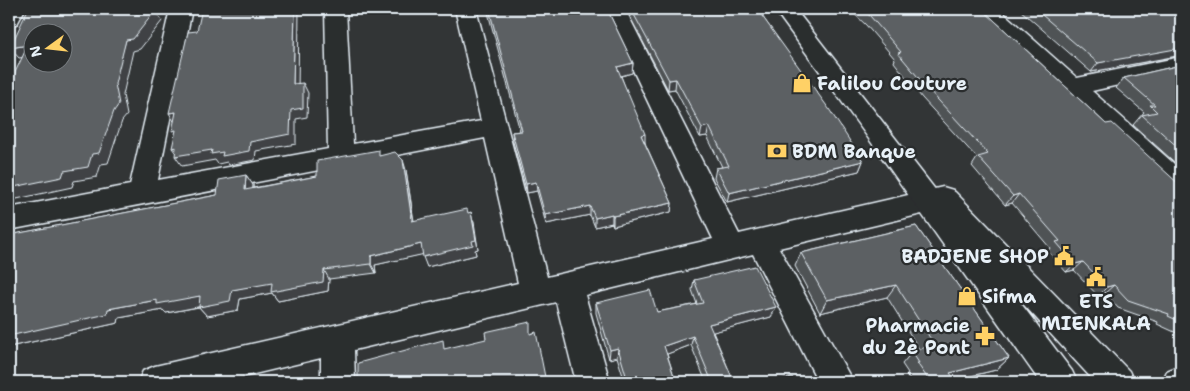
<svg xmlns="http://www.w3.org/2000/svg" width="1190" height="391" font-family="'Shantell Sans',sans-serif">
  <rect width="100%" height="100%" fill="#323536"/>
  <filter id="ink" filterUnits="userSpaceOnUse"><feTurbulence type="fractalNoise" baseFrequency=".02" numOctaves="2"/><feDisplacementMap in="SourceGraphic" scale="10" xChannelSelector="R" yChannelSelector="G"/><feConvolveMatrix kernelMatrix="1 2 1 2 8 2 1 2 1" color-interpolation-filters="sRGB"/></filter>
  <g filter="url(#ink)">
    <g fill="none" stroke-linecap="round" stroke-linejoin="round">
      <defs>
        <path id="minor" d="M9 9H25L17 24 9 25Z
          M170 9H192L158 180 328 149 325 9H346L353 144 481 121 455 9H476L547 277 713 239 604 9H625L739 234 943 187 953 190 957 198 953 206 943 209 779 248 853 382H818L753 254 585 295 610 382H576L556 302 354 350 355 382H321V358L221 382H138L143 371 155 366 518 283 485 138 9 230V208L130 185Z
          M976 9H999L1077 78 1181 57V71L1092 91 1181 170V196L1171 193Z"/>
        <path id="major" d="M774 9H795L937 192 945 189 955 192 1129 371 1134 382H1095L1013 293 1072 371 1077 382H1040L864 132Z"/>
        <path id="highway" d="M1179 366H1181V382H1162L1167 371Z"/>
      </defs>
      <!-- minor casing -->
      <use href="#minor" stroke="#e8f1f8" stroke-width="3"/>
      <!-- major casing -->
      <use href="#major" stroke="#e8f1f8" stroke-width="3"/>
      <!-- highway casing -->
      <use href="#highway" stroke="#e8f1f8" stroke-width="3"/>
      <!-- minor -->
      <use href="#minor" fill="#2a2d2e" fill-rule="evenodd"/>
      <!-- major -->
      <use href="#major" fill="#2a2d2e" fill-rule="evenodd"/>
      <!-- highway -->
      <use href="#highway" fill="#2a2d2e" fill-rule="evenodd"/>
    </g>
    <!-- wall -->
    <path fill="#4f5355" stroke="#e8f1f8" d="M487 9H607L633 63 632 73 621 76 645 143 672 203 671 212 613 226 612 223 595 227 590 215 546 224 537 191 527 193 513 142 512 132 520 131Z
      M626 9H761L760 13 863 161 859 171 727 202 714 178 716 168 722 167 707 136 700 137 675 89 668 90Z
      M849 9H982L1106 124 1181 186V335L1157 324 1158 322 1118 308 1105 293 1098 296 1074 270 1066 272 1048 251 1050 248 1012 203 1005 205 972 166 977 158 922 98 894 62 895 59 866 25Z
      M1019 9H1181V52L1177 56 1091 72Z
      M1181 65V168L1133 125 1144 112 1116 88 1124 78Z
      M381 156 406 170 414 221 468 213 474 222 478 249 475 250 476 255 427 267 423 254 375 265 376 273 329 279 328 291 278 301 272 293 240 299 238 310 207 316 199 307 166 313 163 310 119 318 118 323 9 347V234L10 235 217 195 246 175 253 185V188L317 176Z
      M916 226 1009 358 996 370 955 380 957 382H912L906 375 908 373 902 364 912 352 919 349 887 297 820 313 795 266 801 253Z
      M694 280 776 307 771 317 713 332 734 382H706L691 345 667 354 676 382H625L617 357 609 359 596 313V303L657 312 697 304 692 290Z"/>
    <!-- shaded-wall -->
    <path fill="#404345" stroke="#e8f1f8" d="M137 9H146L142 24 136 14Z
      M295 9H299L298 94 293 84Z
      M155 11 162 21 140 49 133 51 123 95 127 115 122 121 108 163 101 164 97 177 74 181 72 187 12 200 9 207V188L64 171 92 154 126 40Z
      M1181 44V52L1177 56 1091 72 1098 63Z
      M28 45 32 56 19 58 10 48Z
      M633 63 632 73 617 77V67Z
      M676 79 675 89 668 90 669 80Z
      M303 83 308 93 307 117 296 119V144L256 151 255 160 229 165 227 162 218 164 215 160 182 166 175 156H178L172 148 250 142Z
      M176 112 175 123 169 113Z
      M709 126 707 136 700 137 702 128Z
      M645 134V144L641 135Z
      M403 160 406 170 415 231 412 221Z
      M863 161 859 171 727 202 729 193Z
      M246 175 253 185 252 200 245 190Z
      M536 182 537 191 527 193 526 184Z
      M1019 194 1012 203 1005 205 1013 196Z
      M672 203 671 212 613 226V216Z
      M590 206V215L546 224 545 215Z
      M471 212 478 249 475 250 476 255 427 267 423 257 472 241Z
      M612 214V223L595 227V218Z
      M421 244 425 254 375 265 376 273 371 264V256Z
      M1083 262 1074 270 1066 272 1075 264Z
      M324 270 329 279 328 291 278 301 272 293 240 299 238 310 207 316 199 307 232 290Z
      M896 285 887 297 820 313 827 300Z
      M1114 285 1105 293 1098 296 1107 287Z
      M200 296 208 305 166 313 163 310 119 318 118 323 9 347V336L108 309 157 300Z
      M776 307 771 317 706 334 709 324Z
      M693 336 691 345 662 356 664 346Z
      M618 348 617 357 609 359 610 350Z
      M1009 358 996 370 945 382 950 373Z
      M304 375 310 382H304Z"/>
    <!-- building -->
    <path fill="#5c6063" stroke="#e8f1f8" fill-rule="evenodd" d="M28 9H137L136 14 155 11 133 39 126 40 115 84 119 104 114 111 99 153 92 154 88 167 64 171 62 177 9 188V85L28 45 10 48ZM32 32H62V62H32Z
      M202 9H295L293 84 303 83V108L291 110 290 134 250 142 249 151 222 156 223 152 211 154 212 150 175 156 176 147 172 148 176 130 172 131 176 112 169 113 188 32 197 31Z
      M489 9H607L633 63 617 67 645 134 641 135 672 203 613 216 612 214 595 218 590 206 545 215 536 182 526 184 512 132 522 131Z
      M631 9H761H757L829 109 863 161 729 193 716 168 729 166 709 126 702 128 676 79 669 80Z
      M862 9H982L1106 124 1112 123 1180 185 1181 186V322L1168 316 1169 314 1128 300 1114 285 1107 287 1083 262 1075 264 1056 242 1060 241 1019 194 1013 196 978 157 988 154 927 88 898 53 901 52 870 16Z
      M1035 9H1181V48L1098 63Z
      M1181 65V150L1142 115 1157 112 1150 105H1155L1124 78Z
      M379 150V156L395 152 403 160 412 221 467 209 468 213 471 212 476 240 472 241 473 245 423 257 421 244 371 256V264L324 270 323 282 271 292 272 283 232 290 230 301 199 307 200 296 157 304V300L108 309 107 314 9 336V235L217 195 219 180 246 175 245 190 317 176V161Z
      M916 226 1009 358 950 373 957 382H922L928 379 917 363H919L912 352 934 344 896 285 827 300 801 253Z
      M755 266 776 307 709 324 734 382H712L693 336 664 346 676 382H628L618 348 610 350 596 303 650 290 657 312 703 303 694 280Z
      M530 322V334L536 332 546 382H461L460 380 451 382H358V363L443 340 444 349 486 339 485 332Z
      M304 375V382H274Z
      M792 377 795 382H772Z"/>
  </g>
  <!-- icons -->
  <defs>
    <symbol id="shop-bare" viewBox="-9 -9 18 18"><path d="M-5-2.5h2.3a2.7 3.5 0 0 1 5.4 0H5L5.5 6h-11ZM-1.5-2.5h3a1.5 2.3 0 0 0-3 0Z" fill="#ffd166" stroke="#2a2d2e" stroke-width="2.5" paint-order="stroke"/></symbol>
    <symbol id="bank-bare" viewBox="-9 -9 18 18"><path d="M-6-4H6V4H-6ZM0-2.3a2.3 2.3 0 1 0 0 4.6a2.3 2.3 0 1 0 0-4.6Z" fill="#ffd166" stroke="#2a2d2e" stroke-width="2.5" paint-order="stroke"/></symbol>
    <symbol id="civic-bare" viewBox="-9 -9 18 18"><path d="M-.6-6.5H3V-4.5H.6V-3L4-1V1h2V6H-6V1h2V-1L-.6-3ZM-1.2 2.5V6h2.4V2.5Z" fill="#ffd166" stroke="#2a2d2e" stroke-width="2.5" paint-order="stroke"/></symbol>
    <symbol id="pharmacy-bare" viewBox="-9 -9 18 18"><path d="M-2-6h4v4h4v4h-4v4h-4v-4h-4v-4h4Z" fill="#ffd166" stroke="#2a2d2e" stroke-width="2.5" paint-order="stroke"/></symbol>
  </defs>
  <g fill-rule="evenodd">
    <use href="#shop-bare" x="788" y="69" width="28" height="28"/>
    <use href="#bank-bare" x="763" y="137" width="28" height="28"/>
    <use href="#civic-bare" x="1050" y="242" width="28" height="28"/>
    <use href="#civic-bare" x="1082" y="263" width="28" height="28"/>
    <use href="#shop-bare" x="953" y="282" width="28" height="28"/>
    <use href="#pharmacy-bare" x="971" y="322" width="28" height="28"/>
  </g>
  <g text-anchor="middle" stroke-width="4.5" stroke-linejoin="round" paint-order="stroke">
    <!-- poi labels -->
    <g font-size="19" font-weight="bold" fill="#e8f1f8" stroke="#2a2d2e" text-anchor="start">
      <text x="817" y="90">Falilou Couture</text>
      <text x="792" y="158">BDM Banque</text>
      <text x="1049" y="263" text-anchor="end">BADJENE SHOP</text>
      <text x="982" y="303">Sifma</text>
      <text x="1096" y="308" text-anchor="middle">ETS<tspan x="1096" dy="22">MIENKALA</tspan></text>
      <text x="970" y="332" text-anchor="end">Pharmacie<tspan x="970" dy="22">du 2è Pont</tspan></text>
    </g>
  </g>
  <!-- margin -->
  <rect width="1190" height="391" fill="none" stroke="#2a2d2e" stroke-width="30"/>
  <rect x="15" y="15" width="1160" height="361" fill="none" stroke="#e8f1f8" stroke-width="2" filter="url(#ink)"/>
  <!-- north arrow -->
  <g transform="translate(48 48) rotate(255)"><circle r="24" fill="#2a2d2e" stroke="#767b7f"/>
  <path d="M0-4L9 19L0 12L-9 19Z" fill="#ffd166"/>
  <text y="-8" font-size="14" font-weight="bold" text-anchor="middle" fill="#e8f1f8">N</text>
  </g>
</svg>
